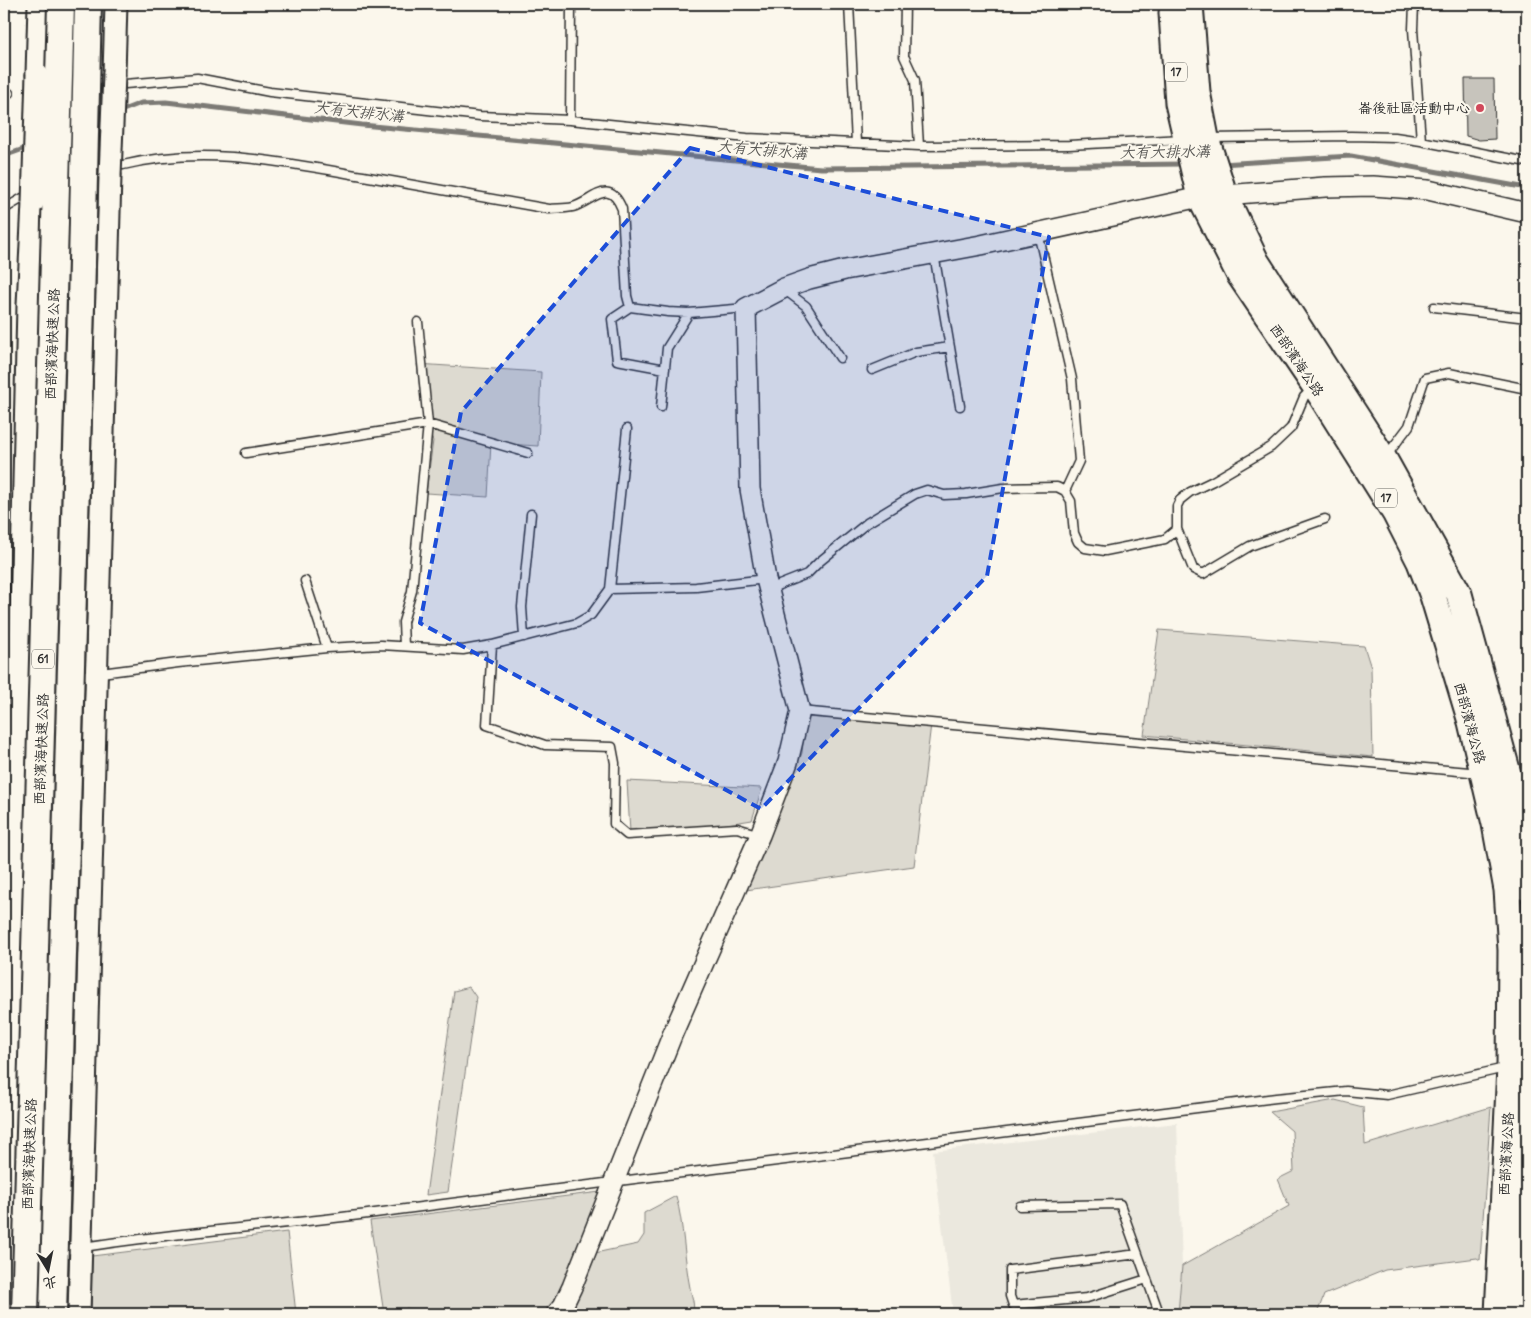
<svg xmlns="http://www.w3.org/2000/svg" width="1531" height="1318" font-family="Delius,'LXGW WenKai TC',sans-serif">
  <rect width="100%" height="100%" fill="#fbf7ec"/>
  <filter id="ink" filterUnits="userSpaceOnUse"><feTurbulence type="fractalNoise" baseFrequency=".02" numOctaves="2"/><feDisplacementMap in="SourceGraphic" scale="10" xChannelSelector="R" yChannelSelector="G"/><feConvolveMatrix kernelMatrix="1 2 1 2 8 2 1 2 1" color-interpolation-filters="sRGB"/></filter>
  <g filter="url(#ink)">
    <!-- built -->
    <path fill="#ebe8de" d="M1177 1123 1182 1266 1178 1314H953L933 1151Z"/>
    <!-- green -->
    <path fill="#dddad0" stroke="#84827e" d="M417 364 541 372 538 446 491 443 488 497 426 493 433 441 423 415Z
      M1159 630 1364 646 1371 668 1373 757 1144 735Z
      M803 717 931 724 914 866 746 890 802 753 804 733Z
      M627 781 762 788 752 820 653 836 630 832Z
      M469 987 476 997 448 1192 426 1195 454 991Z
      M1335 1100 1363 1107 1365 1145 1491 1107 1480 1260 1477 1258 1385 1270 1324 1295 1317 1314H1178L1182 1266 1289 1206 1278 1179 1294 1171 1292 1131 1270 1112Z
      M600 1192 564 1285 545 1314H451L406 1308 404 1314H384L370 1221Z
      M676 1196C684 1226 684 1258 690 1288 692 1298 695 1304 693 1314H568L595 1253 638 1244 644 1235V1213Z
      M287 1232 296 1314H91L92 1256Z"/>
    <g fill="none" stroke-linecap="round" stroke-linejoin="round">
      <!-- stream -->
      <path stroke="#7b7a75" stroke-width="5" d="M118 112 141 103 166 102 362 125 821 168 1185 164
        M4 156 29 147
        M1221 164 1351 156 1527 188"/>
    </g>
    <!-- building -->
    <path fill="#c7c4bc" stroke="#2b2b2b" d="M1465 79H1494L1495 139 1479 140 1466 136Z"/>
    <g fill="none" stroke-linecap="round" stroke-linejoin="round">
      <defs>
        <path id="service" d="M849 4 856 143
          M905 4 904 56 915 80 919 146
          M1414 4 1413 29 1421 141
          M125 84 197 78 270 92 480 116 570 120 747 138 919 146 1069 145 1183 139
          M4 94 9 93
          M570 120 571 4
          M1209 138 1351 136 1395 137 1421 141 1527 162
          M123 165C204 145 282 162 363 176 425 187 487 198 549 209 556 208 566 209 573 207 592 202 609 176 622 209L627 296 630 307 668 312 689 313 746 308
          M4 209 26 196
          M1038 233 1072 379 1079 461 1065 491
          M934 254 960 406
          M785 290 806 306 840 358
          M630 307 612 319 617 360 665 369
          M1434 307 1527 318
          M872 370 916 352 950 347
          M661 407 667 348 689 313
          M246 453 428 424 528 453
          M1387 455 1409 426 1425 378 1449 373 1527 389
          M1177 529 1193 569 1203 574 1250 546 1325 519
          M305 581 327 648
          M610 589 627 429
          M769 589 807 574 819 562 867 523 915 494 927 490 944 495 966 494 1003 488 1057 487 1065 491 1071 501 1074 533 1078 542 1085 548 1105 551 1165 539 1177 529V506L1180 500 1190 492 1213 481 1271 447 1291 428 1304 397 1312 389
          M524 637 522 607 531 514
          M492 645 487 725 545 745 612 747 615 763 614 824 627 835 737 828 760 835
          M404 646 403 622 412 591 428 424 418 322
          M47 680 178 663 327 648 381 645 463 650 492 645 577 623 591 615 610 589 696 587 766 579
          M4 685 18 683
          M800 711 1480 773
          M1020 1206 1120 1204 1157 1307 1155 1314
          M1138 1254 1010 1270V1296L1013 1305 1087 1298 1147 1279
          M31 1256C144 1234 260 1228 375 1213 675 1173 975 1136 1276 1098L1346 1091 1387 1095 1505 1068"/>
        <path id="tertiary" d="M556 1314 563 1306 572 1287 673 1033 760 835 788 762 800 711 766 579 750 489 746 308 784 288 809 279 845 270 981 245 1200 197 1325 187 1373 186 1428 190 1527 213"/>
        <path id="secondary" d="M37 74 39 4
          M114 74 116 4
          M5 1314 28 305 33 203
          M79 1314 110 176"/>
        <path id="primary" d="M1173 4 1172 13 1178 103 1200 197 1239 274 1315 386 1395 513 1420 562 1433 596 1471 722 1495 824 1507 890 1511 950 1510 1067 1498 1314
          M1190 4 1197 92 1206 138 1224 194 1256 261 1384 459 1459 594 1512 788 1527 888
          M1517 1314 1527 1077"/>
      </defs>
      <!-- service casing -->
      <use href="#service" stroke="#2b2b2b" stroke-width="11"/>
      <!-- tertiary casing -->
      <use href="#tertiary" stroke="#2b2b2b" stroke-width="22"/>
      <!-- secondary casing -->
      <use href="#secondary" stroke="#2b2b2b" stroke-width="25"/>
      <!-- primary casing -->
      <use href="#primary" stroke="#2b2b2b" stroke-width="29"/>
      <!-- service -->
      <use href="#service" stroke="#fbf7ec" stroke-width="8"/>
      <!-- tertiary -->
      <use href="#tertiary" stroke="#fbf7ec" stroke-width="19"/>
      <!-- secondary -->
      <use href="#secondary" stroke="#fbf7ec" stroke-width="21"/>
      <!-- primary -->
      <use href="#primary" stroke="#fbf7ec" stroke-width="25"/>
      <defs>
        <path id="secondary-bridge" d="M110 176 114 74
          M33 203 37 74"/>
        <path id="trunk-bridge" d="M25 1314 61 4
          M53 1314 81 305 88 4"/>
      </defs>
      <!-- secondary-bridge casing -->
      <use href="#secondary-bridge" stroke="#2b2b2b" stroke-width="25" stroke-linecap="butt"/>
      <!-- trunk-bridge casing -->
      <use href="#trunk-bridge" stroke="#2b2b2b" stroke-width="30" stroke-linecap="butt"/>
      <!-- secondary-bridge -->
      <use href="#secondary-bridge" stroke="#fbf7ec" stroke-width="21"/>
      <!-- trunk-bridge -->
      <use href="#trunk-bridge" stroke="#fbf7ec" stroke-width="26"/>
    </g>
  </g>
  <!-- marked area -->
  <path fill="#1d4ed8" fill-opacity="0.2" stroke="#1d4ed8" stroke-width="4" stroke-dasharray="10 6" stroke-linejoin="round" d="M690 148 1049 237 987 576 761 809 420 623 461 412Z"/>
  <!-- markers -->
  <circle fill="#d1495b" stroke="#fbf7ec" stroke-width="2" cx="1480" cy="108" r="5"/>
  <g text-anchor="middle" stroke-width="4" stroke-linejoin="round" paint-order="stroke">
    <!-- shield labels -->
    <g fill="#fbf7ec" stroke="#696865" stroke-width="1">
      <rect x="1165" y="62.5" width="22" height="19" rx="4"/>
      <rect x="1375" y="488.5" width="22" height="19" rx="4"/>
      <rect x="32" y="649.5" width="22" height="19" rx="4"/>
    </g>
    <g font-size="12" font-weight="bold" fill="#2b2b2b">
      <text x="1176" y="76">17</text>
      <text x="1386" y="502">17</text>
      <text x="43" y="663">61</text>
    </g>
    <!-- poi labels -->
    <g font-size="14" fill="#2b2b2b" stroke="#fbf7ec" text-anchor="end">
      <text x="1470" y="113">崙後社區活動中心</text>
    </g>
    <!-- street labels -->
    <g font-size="14" fill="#2b2b2b" stroke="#fbf7ec">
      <text transform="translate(52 344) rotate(-88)" y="5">西部濱海快速公路</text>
      <text transform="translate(1297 360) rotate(56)" y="5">西部濱海公路</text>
      <text transform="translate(1470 723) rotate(75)" y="5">西部濱海公路</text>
      <text transform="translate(41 749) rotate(-88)" y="5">西部濱海快速公路</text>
      <text transform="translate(29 1154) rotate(-88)" y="5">西部濱海快速公路</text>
      <text transform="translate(1506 1154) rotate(-87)" y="5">西部濱海公路</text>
    </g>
    <!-- water labels -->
    <g font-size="15" font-style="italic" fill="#5a5956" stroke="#fbf7ec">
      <text transform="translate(359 112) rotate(6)" y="5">大有大排水溝</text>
      <text transform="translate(762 150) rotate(5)" y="5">大有大排水溝</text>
      <text transform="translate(1165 152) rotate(-1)" y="5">大有大排水溝</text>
    </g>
  </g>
  <!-- margin -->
  <rect width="1531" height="1318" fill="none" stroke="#fbf7ec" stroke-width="20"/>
  <rect x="10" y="10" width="1511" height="1298" fill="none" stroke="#2b2b2b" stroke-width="2" filter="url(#ink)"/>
  <!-- north arrow -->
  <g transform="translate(48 1270) rotate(170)" stroke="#fbf7ec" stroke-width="4" paint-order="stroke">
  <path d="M0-4L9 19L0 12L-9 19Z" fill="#2b2b2b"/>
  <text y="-8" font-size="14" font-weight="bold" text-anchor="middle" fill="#2b2b2b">北</text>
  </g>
</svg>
